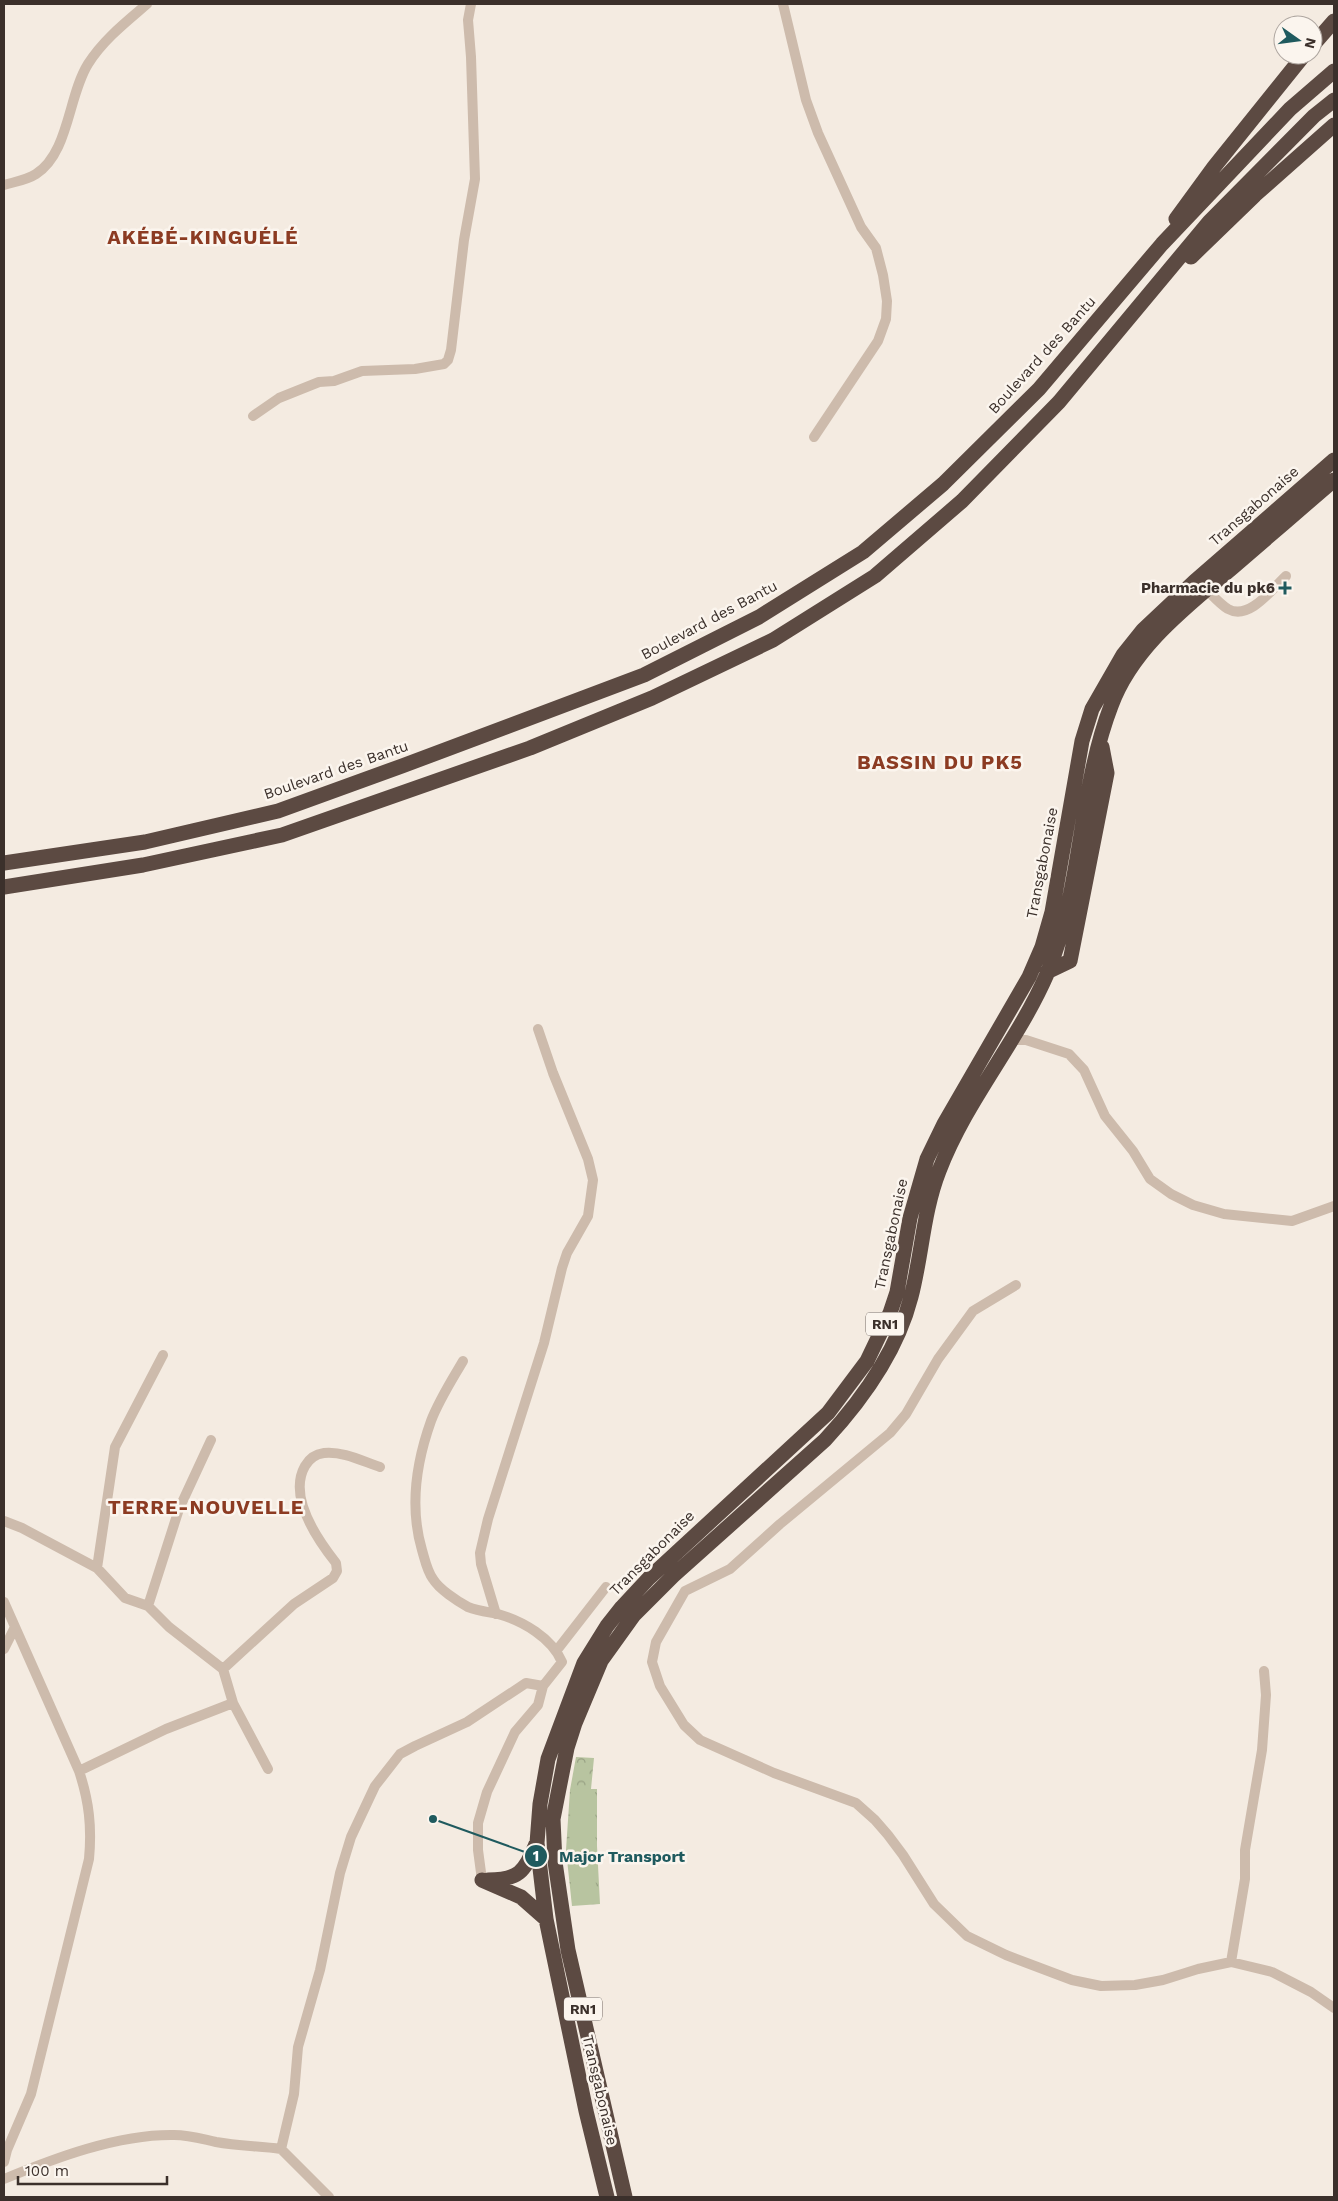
<svg xmlns="http://www.w3.org/2000/svg" width="1338" height="2201" font-family="'Work Sans',sans-serif">
  <defs>
    <pattern id="park-crowns" width="20" height="18" patternUnits="userSpaceOnUse" patternTransform="scale(1.25)"><rect width="20" height="18" fill="#b8c4a0"/><path d="M2 6a3 3 0 1 1 6 0M12 15a3 3 0 1 1 6 0" fill="none" stroke="#97a083"/></pattern>
  </defs>
  <rect width="100%" height="100%" fill="#f4ebe1"/>
  <!-- park -->
  <path fill="url(#park-crowns)" d="M576 1757 594 1758 591 1789H597V1846L600 1904 572 1906 566 1850 570 1790Z"/>
  <!-- garden -->
  <path fill="#b8c4a0" d="M571 1791H595L596 1901 572 1902 569 1848Z"/>
  <g fill="none" stroke-linecap="round" stroke-linejoin="round">
    <!-- minor -->
    <path stroke="#cdbbac" stroke-width="10" d="M783 4 806 100 818 133 861 227 876 248 883 275 887 301 886 319 878 341 814 437
      M4 185C14 182 27 180 36 174 69 153 68 96 88 64 103 40 126 22 147 4
      M253 416 279 398 319 382 334 381 362 371 415 369 444 364 448 360 451 350 464 240 475 179 471 57 468 20 471 4
      M1207 590C1213 596 1220 604 1228 609 1249 621 1272 589 1286 576
      M1011 1040H1026L1069 1054 1084 1070 1105 1116 1133 1151 1150 1179 1171 1194 1193 1205 1224 1214 1292 1221 1334 1206
      M1016 1285 973 1311 938 1359 906 1414 890 1433 780 1524 730 1569 685 1591 656 1642 652 1662 660 1686 684 1725 700 1740 774 1773 856 1803 875 1820 888 1835 903 1855 934 1904 967 1936 1006 1955 1072 1980 1101 1986 1135 1985 1163 1980 1198 1969 1231 1962 1272 1972 1311 1992 1334 2008
      M463 1361C452 1380 439 1400 431 1421 416 1463 409 1506 422 1550 425 1560 427 1571 433 1579 439 1589 457 1601 468 1607 478 1611 488 1612 498 1614 523 1621 552 1638 562 1662L543 1686 538 1705 515 1732 487 1792 478 1823V1850L482 1880
      M4 1521 22 1528 97 1568 125 1598 148 1606 169 1627 223 1669 294 1604 333 1578 337 1571 336 1563C317 1539 288 1496 305 1466 309 1459 316 1454 324 1453 343 1451 362 1461 380 1467
      M97 1568 115 1447 163 1355
      M4 1602 79 1771C89 1801 92 1827 89 1859L31 2094 7 2150 4 2162
      M148 1606 179 1509 211 1440
      M496 1614 481 1564 480 1553 488 1519 544 1343 562 1268 567 1253 588 1216 593 1180 588 1159 553 1073 538 1029
      M4 1649 15 1627
      M557 1650 606 1587
      M223 1669 233 1703 268 1769
      M79 1771 166 1729 233 1703
      M1231 1962 1245 1879V1850L1262 1750 1266 1695 1264 1671
      M281 2149 329 2197
      M4 2179C55 2158 118 2134 174 2135 189 2135 202 2139 216 2142 238 2146 259 2146 281 2149L294 2094 298 2047 320 1970 340 1873 351 1837 375 1786 400 1754 415 1746 467 1722 526 1683 543 1686"/>
    <!-- highway -->
    <path stroke="#5c4a42" stroke-width="15" d="M1313 45 1334 21
      M1176 219 1214 167 1304 55
      M1191 257 1255 195 1334 125
      M4 863 145 842 278 811 402 766 644 675 759 617 863 552 943 484 1039 389 1162 244 1290 109 1334 71
      M4 887 143 865 282 835 530 748 652 698 773 640 875 576 962 501 1059 402 1209 222 1314 116 1334 100
      M1047 972 1070 961 1107 773 1102 747
      M482 1880 521 1897 546 1919
      M488 1880C518 1880 525 1872 536 1844
      M607 2197 586 2111 552 1948 546 1919 537 1843 540 1804 548 1759 584 1663 607 1626 622 1607 649 1578 828 1413 867 1361 890 1313 897 1292 910 1218 927 1159 944 1124 1029 977 1042 947 1052 912 1082 741 1092 709 1123 655 1143 630 1194 582 1334 460
      M625 2197 568 1950 555 1862 553 1819 567 1748 575 1723 601 1661 634 1615 673 1576 825 1440C863 1399 897 1352 911 1297 922 1255 923 1212 939 1171 966 1100 1017 1043 1047 974 1083 888 1078 792 1111 706 1132 648 1186 607 1232 568 1266 539 1300 509 1334 480"/>
  </g>
  <!-- markers -->
  <path fill="#1f5a5e" stroke="#fbf5ee" stroke-width="2" d="M1282.5 580.5h5v5h5v5h-5v5h-5v-5h-5v-5h5z"/>
  <g text-anchor="middle" stroke-width="5" stroke-linejoin="round" paint-order="stroke">
    <!-- shield labels -->
    <g fill="#fbf5ee" stroke="#756b66" stroke-width="1">
      <rect x="866" y="1312.5" width="38" height="23" rx="4"/>
      <rect x="564" y="1997.5" width="38" height="23" rx="4"/>
    </g>
    <g font-size="14" font-weight="bold" fill="#3b302b">
      <text x="885" y="1329">RN1</text>
      <text x="583" y="2014">RN1</text>
    </g>
    <!-- street labels -->
    <g font-size="15" fill="#3b302b" stroke="#fbf5ee">
      <text transform="translate(1042 355) rotate(-48)" y="5">Boulevard des Bantu</text>
      <text transform="translate(1254 506) rotate(-41)" y="5">Transgabonaise</text>
      <text transform="translate(709 620) rotate(-28)" y="5">Boulevard des Bantu</text>
      <text transform="translate(336 770) rotate(-19)" y="5">Boulevard des Bantu</text>
      <text transform="translate(1042 863) rotate(-79)" y="5">Transgabonaise</text>
      <text transform="translate(891 1234) rotate(-78)" y="5">Transgabonaise</text>
      <text transform="translate(652 1553) rotate(-45)" y="5">Transgabonaise</text>
      <text transform="translate(600 2090) rotate(77)" y="5">Transgabonaise</text>
    </g>
    <!-- poi labels -->
    <g font-size="15" font-weight="bold" fill="#3b302b" stroke="#fbf5ee" text-anchor="end">
      <text x="1275" y="593">Pharmacie du pk6</text>
    </g>
    <!-- district labels -->
    <g font-size="20" font-weight="bold" letter-spacing="1" fill="#8c3b22" stroke="#fbf5ee">
      <text x="203" y="244">AKÉBÉ-KINGUÉLÉ</text>
      <text x="940" y="769">BASSIN DU PK5</text>
      <text x="206" y="1514">TERRE-NOUVELLE</text>
    </g>
  </g>
  <!-- callouts -->
  <path fill="none" stroke="#1f5a5e" stroke-width="2" d="M433 1819L536 1856"/>
  <g fill="#1f5a5e" stroke="#fbf5ee" stroke-width="2">
    <circle cx="433" cy="1819" r="5"/>
    <circle cx="536" cy="1856" r="12"/>
  </g>
  <g font-size="15" text-anchor="middle" font-weight="bold" fill="#fff">
    <text x="536" y="1861">1</text>
  </g>
  <g font-size="16" text-anchor="middle" font-weight="bold" fill="#1f5a5e" stroke="#fbf5ee" stroke-width="5" stroke-linejoin="round" paint-order="stroke">
    <text x="622" y="1862">Major Transport</text>
  </g>
  <!-- border -->
  <rect width="1338" height="2201" fill="none" stroke="#3b302b" stroke-width="10"/>
  <!-- north arrow -->
  <g transform="translate(1298 40) rotate(104)"><circle r="24" fill="#fbf5ee" stroke="#aea6a0"/>
  <path d="M0-4L9 19L0 12L-9 19Z" fill="#1f5a5e"/>
  <text y="-8" font-size="14" font-weight="bold" text-anchor="middle" fill="#3b302b">N</text>
  </g>
  <!-- scale -->
  <path d="M18 2176v8h149v-8" fill="none" stroke="#3b302b" stroke-width="2.5"/>
  <text x="25" y="2176" font-size="15" fill="#3b302b" stroke="#fbf5ee" stroke-width="4" paint-order="stroke">100 m</text>
</svg>
